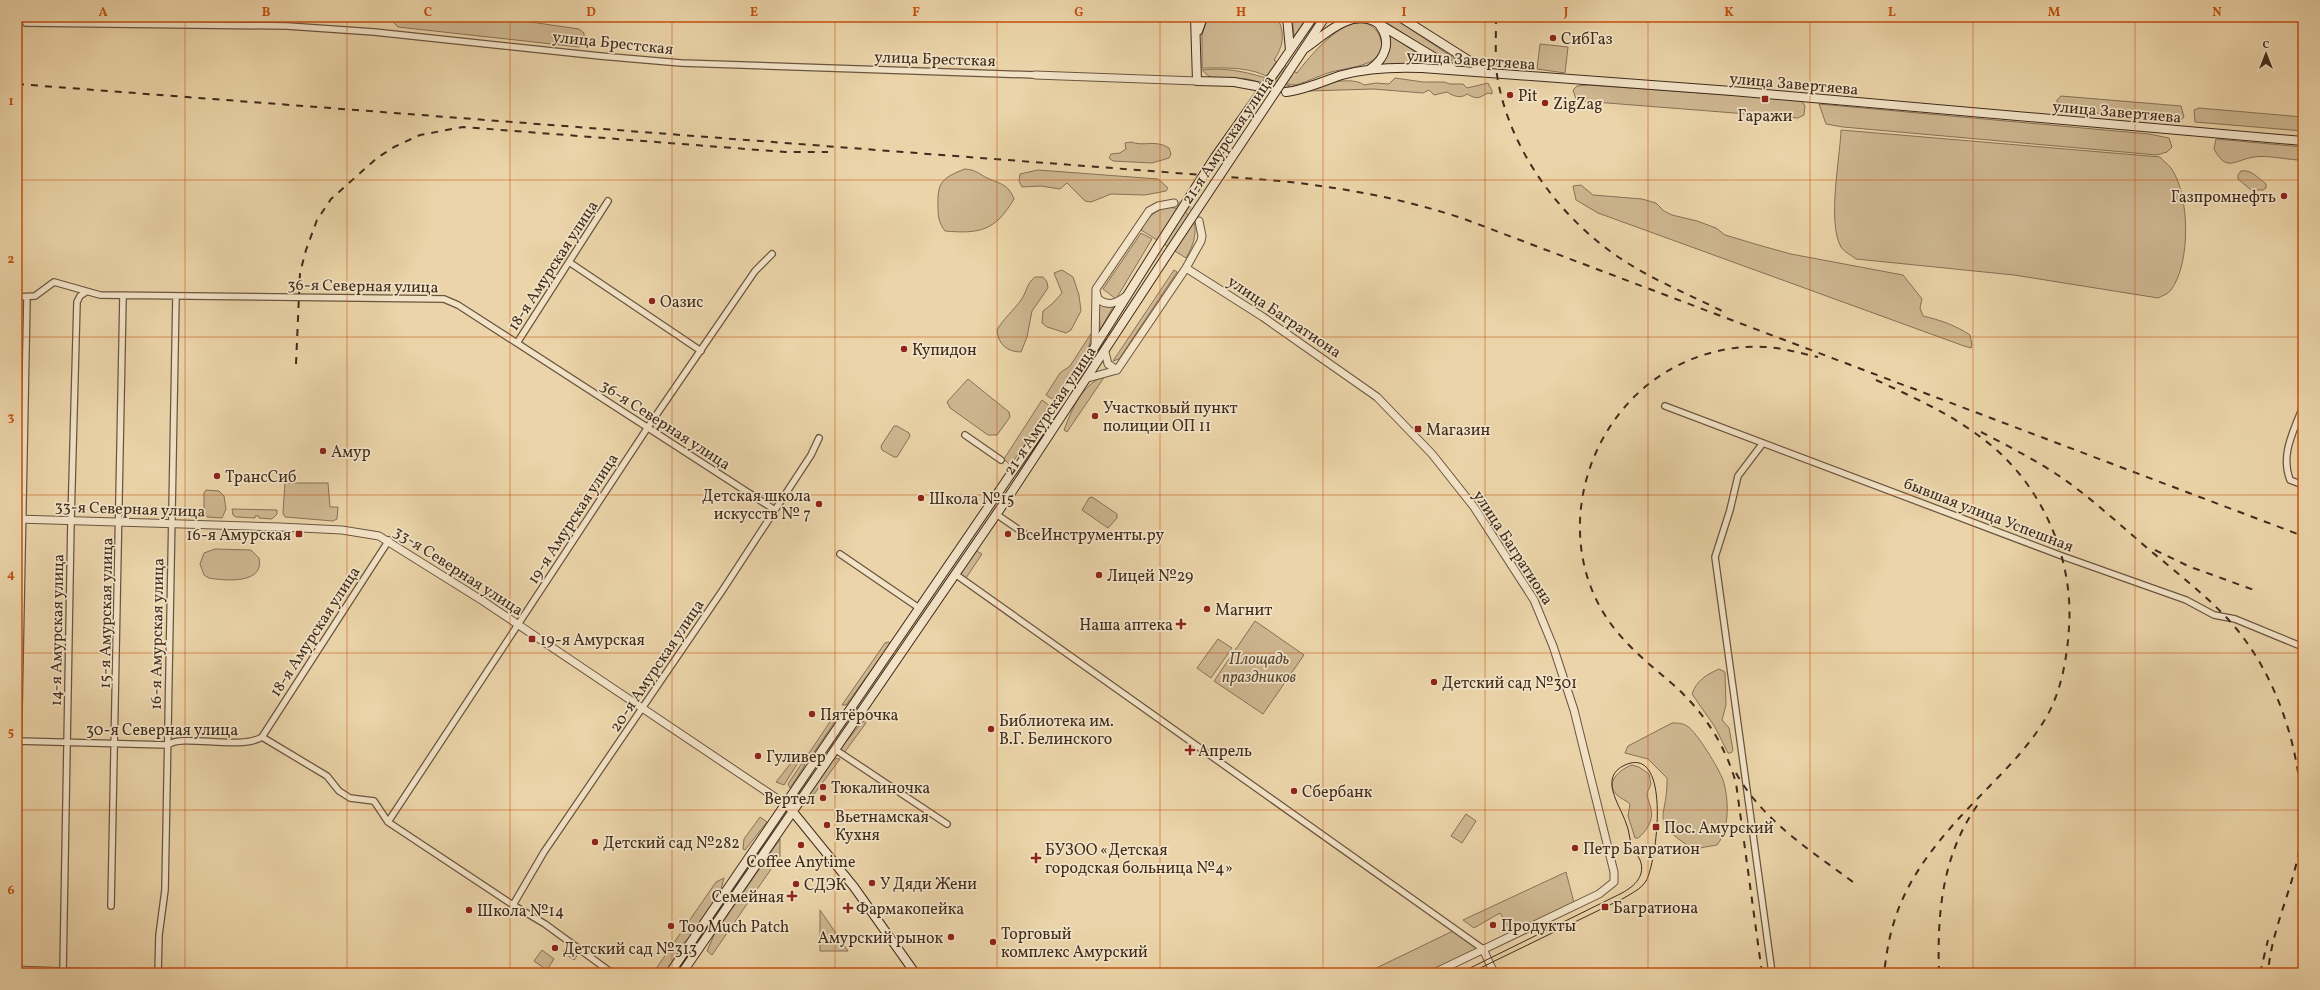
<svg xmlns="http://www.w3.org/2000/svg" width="2320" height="990" font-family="Vollkorn,serif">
  <rect width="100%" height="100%" fill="#ebd4a9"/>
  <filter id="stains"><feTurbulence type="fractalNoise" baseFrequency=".005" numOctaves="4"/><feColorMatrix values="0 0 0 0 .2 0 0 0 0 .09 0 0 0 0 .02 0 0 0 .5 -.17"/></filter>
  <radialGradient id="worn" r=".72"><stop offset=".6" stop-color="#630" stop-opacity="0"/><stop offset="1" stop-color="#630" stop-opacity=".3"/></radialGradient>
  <!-- green -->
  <path fill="#ceb791" stroke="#877156" d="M1208 17H1277C1285 33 1284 45 1274 60L1297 73C1309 57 1342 17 1365 23 1372 25 1378 31 1380 37 1392 67 1345 67 1328 73 1321 75 1300 85 1294 85 1282 84 1268 76 1256 72 1239 67 1220 68 1202 68V35Z
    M1292 17H1307L1295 35H1294Z
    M1378 17H1392L1463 64 1437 55Z
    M399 19H510L579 29 584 33V44L579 47 398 27 394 23Z
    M1389 35 1437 66 1380 65Z
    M1540 44 1568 47 1565 73 1537 69Z
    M1202 70C1232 66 1261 76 1290 86L1285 88 1247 79 1210 77Z
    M1395 78 1423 82H1444L1450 84H1463L1467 88 1488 83 1492 91V94L1488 93C1478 98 1478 100 1467 94 1461 99 1453 96 1447 92L1434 95 1429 90 1423 93 1373 89 1309 91C1320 83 1353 76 1364 85L1376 83 1389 84Z
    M1588 85 1801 100 1805 106 1804 115 1798 118 1582 101 1576 99 1573 90 1577 86Z
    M2061 96 2181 106 2184 117 2181 120 2060 110 2057 106V100Z
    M1819 104 2149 134 2169 138 2172 147 2167 152 2157 155 1843 127 1826 124Z
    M2199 108 2303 117V131L2195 122 2194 110Z
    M1841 130 2160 157C2163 161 2168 164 2171 168 2190 195 2191 263 2171 290 2168 294 2162 296 2158 298L2014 275 1856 259C1851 255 1844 252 1841 247 1827 222 1840 159 1841 130Z
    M2216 139 2303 147V163L2298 160C2284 159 2267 155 2254 157 2234 160 2227 173 2214 149Z
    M1131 142C1143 147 1155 139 1169 148L1171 154 1169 158 1152 163 1113 161 1109 158 1111 154 1120 153 1126 149 1125 143Z
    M965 169C975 170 977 172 985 177 999 184 1008 183 1014 199 995 231 980 234 945 231 939 223 938 217 938 208 937 183 941 178 965 169Z
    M1038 170 1158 179 1168 188 1166 191 1145 195 1111 194 1091 202 1085 201 1067 183 1060 189 1041 186 1022 187 1019 181 1020 174Z
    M2241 171C2251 169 2258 178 2266 184V188L2263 190H2251L2238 179V175Z
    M1581 185 1593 195 1642 199 1656 203 1664 211 1672 215 1697 221 1716 228 1725 235 1762 246 1791 254 1903 275 1922 299 1920 308 1923 316C1940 320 1955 325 1970 335L1972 345 1971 348 1964 346 1598 213 1576 200 1573 186Z
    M1169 207C1202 211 1199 236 1186 258L1141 230C1148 217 1154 210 1169 207Z
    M1141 233 1152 239 1116 299 1103 289Z
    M1062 270 1073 277 1079 295 1081 311 1071 330 1066 333 1047 327 1042 323 1043 311 1052 304 1062 293 1054 273Z
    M1174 270 1177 272 1119 359 1113 361Z
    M1035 277H1043L1047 282 1048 288 1032 311 1027 337 1021 352C1007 352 998 344 997 330 1004 318 1013 311 1021 300 1027 292 1026 284 1035 277Z
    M1099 304 1113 307 1100 330Z
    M1092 332 1089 347 1058 396 1052 399 1046 395 1060 373 1070 366Z
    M1105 376 1067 432 1064 430C1072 409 1082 384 1105 376Z
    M968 379 1009 412 1010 417 997 435H988L950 408 947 402Z
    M1042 400 1050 406 1049 410 1013 462 1009 464 1004 459Z
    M894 426H897L909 433 910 436 897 457H894L882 450 881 446Z
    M285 483H328L330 507H338L337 519 333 521 285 517 283 513Z
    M206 490 219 491 224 496 226 509 222 518 207 517 204 511V493Z
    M1092 497 1117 514V518L1108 528 1082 510 1089 498Z
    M232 509 277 510V514L272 519 259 518V516H255V518L236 517 233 515Z
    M215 549 251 550 259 558C265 584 226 581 209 578L204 575 200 564 204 553Z
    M975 550 982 554 966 578 959 573Z
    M1255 621 1304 655 1263 714 1214 681Z
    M1218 639 1232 648 1211 678 1197 668Z
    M889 642 890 644 846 705H842L885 643Z
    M1719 669 1725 672 1726 705 1722 720 1729 728 1733 750 1731 753H1728L1715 727 1692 694C1697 680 1706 675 1719 669Z
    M838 710 840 714 808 761 805 759Z
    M863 721 866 723 844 753 839 750Z
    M1672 723C1678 723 1682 723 1687 726 1697 732 1719 769 1723 780 1729 799 1730 829 1717 845L1693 849C1647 819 1668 820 1667 778L1648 759 1625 753 1628 746Z
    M795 758 799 761 784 785 776 782Z
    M834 758 840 759 809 801 805 799Z
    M802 763 805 765 790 788 788 784Z
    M1632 765 1639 767 1649 774 1651 784 1647 793C1647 799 1650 803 1651 809 1654 820 1646 832 1638 838H1635L1628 816 1630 804C1626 800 1621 799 1617 795 1604 783 1620 769 1632 765Z
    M1466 814 1476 821 1462 843 1451 836Z
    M760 817 767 822 745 850 743 849 744 839Z
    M780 839V856L712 955 707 951 714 935Z
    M1566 872 1574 903 1512 933 1500 913 1474 928 1463 920Z
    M724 878 720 893 689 938 677 949V955L664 973H653L716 882Z
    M820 910 848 951H820Z
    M1457 929 1476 947V950L1431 973H1366Z
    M568 945 579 953 574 960 563 952Z
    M542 950 554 959 547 970 534 961Z"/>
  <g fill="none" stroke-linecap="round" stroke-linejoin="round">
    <!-- tertiary-tunnel -->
    <path stroke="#c9b28d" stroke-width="7" stroke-dasharray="7 3.5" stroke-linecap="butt" d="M1174 203 1187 208 1199 221"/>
    <!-- secondary-tunnel -->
    <path stroke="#c9b28d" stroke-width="8" stroke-dasharray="8 4" stroke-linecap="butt" d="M1259 87 1286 92"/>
    <defs>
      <path id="minor" d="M26 23 287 26 374 32 600 56 681 63 1035 75
        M569 262 701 351
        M17 297 35 296 54 282 100 295 444 299 458 305 775 510
        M517 343 608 201
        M1665 406 2062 556 2186 600 2214 615 2235 619 2303 647
        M2303 406C2294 431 2280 454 2290 480L2303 485
        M965 435 1001 460
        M1763 443 1738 476 1730 510 1715 557 1772 973
        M996 514 1028 536
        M840 554 919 608
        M955 574 1483 949
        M262 737 389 540
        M17 741 168 745C181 733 240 751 262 737L327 776 339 791 350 798 374 801 388 822 513 905 545 924 612 973
        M839 752 947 824
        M17 809 27 298
        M388 822 648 427 755 271 772 254
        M513 905 544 852 722 591 811 455 819 438
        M111 906 123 296
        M63 972 71 521 77 302 80 296 86 292
        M158 973 159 935 165 890 176 296"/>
      <path id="tertiary" d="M1035 75 1197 81
        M1186 268 1263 317 1377 397 1432 454 1474 507 1534 600 1553 646 1574 710 1614 872V882L1599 894 1434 973
        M1096 291 1098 299C1108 307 1117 303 1126 296
        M1095 346 1096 289 1149 211 1158 206 1174 203
        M1105 352 1108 364 1117 370
        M1088 378 1117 370 1186 268 1201 241 1202 236 1199 221
        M17 519 280 527 342 530 379 536 483 601 785 804
        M1483 949 1494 973
        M17 970 98 973"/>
      <path id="secondary" d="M1195 17 1197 81 1234 82 1256 86
        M1287 17 1290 50
        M1400 17 1487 72
        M1198 31 1203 17
        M1304 49C1325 35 1348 10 1374 21L1452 68
        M1280 65 1313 17
        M1370 69C1385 59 1392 42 1380 26
        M1288 73 1325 17
        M1286 92C1305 90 1323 81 1342 75 1367 68 1395 67 1422 68L1732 91 2303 141
        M789 807 854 887 915 973
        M670 973 1062 399 1157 248
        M682 973 1013 490 1167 255"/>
    </defs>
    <!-- minor casing -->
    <use href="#minor" stroke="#6b553f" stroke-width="8"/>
    <!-- tertiary casing -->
    <use href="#tertiary" stroke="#6b553f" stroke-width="9"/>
    <!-- secondary casing -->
    <use href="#secondary" stroke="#402b1c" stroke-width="10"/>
    <!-- minor -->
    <use href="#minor" stroke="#f2e3c7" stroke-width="5.5"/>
    <!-- tertiary -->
    <use href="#tertiary" stroke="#f2e3c7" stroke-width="7"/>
    <!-- secondary -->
    <use href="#secondary" stroke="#f2e3c7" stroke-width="8"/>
    <!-- tram -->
    <path stroke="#402b1c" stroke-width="1" d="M1460 973 1622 893C1635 886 1646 875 1640 860 1637 854 1633 849 1631 843 1629 836 1629 830 1626 823 1620 805 1598 777 1625 765 1672 744 1657 862 1646 881 1641 889 1632 893 1624 898L1470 973"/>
    <!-- rail -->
    <path stroke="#402b1c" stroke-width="2" stroke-dasharray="7 7" stroke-linecap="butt" d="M1496 17C1496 36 1495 56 1497 75 1508 146 1556 213 1614 254 1646 277 1688 294 1724 312
      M17 84 1281 181C1345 188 1406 199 1467 220L2303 536
      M296 364 300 273 306 250 317 220 331 199 377 158 394 147 420 135 463 127 785 152H828
      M1876 380C1913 397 1951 414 1983 439 2041 482 2074 557 2069 628 2067 659 2061 694 2044 721 2027 749 2004 771 1982 794 1944 833 1906 875 1892 929 1888 943 1886 958 1884 973
      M1981 432C2004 444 2028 456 2050 470 2082 490 2111 517 2139 541 2168 566 2199 589 2225 616 2276 669 2303 752 2302 826 2300 877 2272 922 2268 973
      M2155 550 2188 566 2254 590
      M1736 773C1763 821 1810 850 1853 882
      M1762 973 1736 783C1725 745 1705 714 1676 687 1654 668 1632 651 1614 628 1560 559 1573 459 1633 398 1669 361 1725 341 1776 348 1790 350 1804 354 1818 357
      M1939 973C1937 913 1942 854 1979 803
      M2260 973 2268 940"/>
    <defs>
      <path id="secondary-bridge" d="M1157 248 1215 157 1280 65
        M1167 255 1288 73"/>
    </defs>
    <!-- secondary-bridge casing -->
    <use href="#secondary-bridge" stroke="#402b1c" stroke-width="10" stroke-linecap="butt"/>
    <!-- secondary-bridge -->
    <use href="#secondary-bridge" stroke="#f2e3c7" stroke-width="8"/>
  </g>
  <!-- grid -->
  <path fill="none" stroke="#c6500f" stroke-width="1" stroke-opacity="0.55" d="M185 17V973M347 17V973M510 17V973M672 17V973M835 17V973M997 17V973M1160 17V973M1323 17V973M1485 17V973M1648 17V973M1810 17V973M1973 17V973M2135 17V973M17 180H2303M17 337H2303M17 495H2303M17 653H2303M17 810H2303"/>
  <!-- markers -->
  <g fill="#8f2418" stroke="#f2e3c7" stroke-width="1.5">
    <circle cx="1553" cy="38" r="4"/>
    <circle cx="1510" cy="95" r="4"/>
    <rect x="1761" y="95" width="8" height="8" rx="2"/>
    <circle cx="1545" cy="103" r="4"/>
    <circle cx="2284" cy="196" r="4"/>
    <circle cx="652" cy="301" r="4"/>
    <circle cx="904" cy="349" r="4"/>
    <circle cx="1095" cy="416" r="4"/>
    <rect x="1414" y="425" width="8" height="8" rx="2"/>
    <circle cx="323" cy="451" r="4"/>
    <circle cx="217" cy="476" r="4"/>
    <circle cx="921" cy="498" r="4"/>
    <circle cx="819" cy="504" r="4"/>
    <rect x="295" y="530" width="8" height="8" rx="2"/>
    <circle cx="1008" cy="534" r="4"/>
    <circle cx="1099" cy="575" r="4"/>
    <circle cx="1207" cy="609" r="4"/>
    <path d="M1179 618h4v4h4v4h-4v4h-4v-4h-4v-4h4z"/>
    <rect x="528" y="635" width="8" height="8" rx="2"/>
    <circle cx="1434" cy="682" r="4"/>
    <circle cx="812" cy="714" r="4"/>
    <circle cx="991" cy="729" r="4"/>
    <path d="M1188 744h4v4h4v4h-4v4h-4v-4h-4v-4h4z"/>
    <circle cx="758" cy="756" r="4"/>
    <circle cx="823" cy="787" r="4"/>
    <circle cx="1294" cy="791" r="4"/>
    <circle cx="823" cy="798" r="4"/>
    <circle cx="827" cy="825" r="4"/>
    <rect x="1652" y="823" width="8" height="8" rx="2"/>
    <circle cx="595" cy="842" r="4"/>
    <circle cx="801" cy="845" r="4"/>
    <circle cx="1575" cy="848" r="4"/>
    <path d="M1034 852h4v4h4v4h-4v4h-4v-4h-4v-4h4z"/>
    <circle cx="872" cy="883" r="4"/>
    <circle cx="796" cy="884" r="4"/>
    <path d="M790 890h4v4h4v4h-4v4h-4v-4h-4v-4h4z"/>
    <rect x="1601" y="903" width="8" height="8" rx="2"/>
    <path d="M846 902h4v4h4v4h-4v4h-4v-4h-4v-4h4z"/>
    <circle cx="469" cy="910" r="4"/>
    <circle cx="1493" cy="925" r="4"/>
    <circle cx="671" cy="926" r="4"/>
    <circle cx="951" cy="937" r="4"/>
    <circle cx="993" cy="942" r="4"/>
    <circle cx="555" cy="948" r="4"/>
  </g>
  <g text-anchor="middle" stroke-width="3.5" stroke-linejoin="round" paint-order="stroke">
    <!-- poi labels -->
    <g font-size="16" fill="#402b1c" stroke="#f2e3c7" text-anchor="start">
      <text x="1561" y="44">СибГаз</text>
      <text x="1518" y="101">Pit</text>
      <text x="1553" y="109">ZigZag</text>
      <text x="1765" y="121" text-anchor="middle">Гаражи</text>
      <text x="2276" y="202" text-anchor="end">Газпромнефть</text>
      <text x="660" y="307">Оазис</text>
      <text x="912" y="355">Купидон</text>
      <text x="1103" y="413">Участковый пункт<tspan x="1103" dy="18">полиции ОП 11</tspan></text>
      <text x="1426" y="435">Магазин</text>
      <text x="331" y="457">Амур</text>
      <text x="225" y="482">ТрансСиб</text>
      <text x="811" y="501" text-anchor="end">Детская школа<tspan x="811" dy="18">искусств № 7</tspan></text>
      <text x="929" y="504">Школа №15</text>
      <text x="291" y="540" text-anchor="end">16-я Амурская</text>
      <text x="1016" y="540">ВсеИнструменты.ру</text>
      <text x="1107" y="581">Лицей №29</text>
      <text x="1215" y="615">Магнит</text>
      <text x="1173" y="630" text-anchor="end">Наша аптека</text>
      <text x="540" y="645">19-я Амурская</text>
      <text x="1442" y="688">Детский сад №301</text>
      <text x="820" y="720">Пятёрочка</text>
      <text x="999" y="726">Библиотека им.<tspan x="999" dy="18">В.Г. Белинского</tspan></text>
      <text x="1198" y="756">Апрель</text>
      <text x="766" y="762">Гуливер</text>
      <text x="831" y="793">Тюкалиночка</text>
      <text x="1302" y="797">Сбербанк</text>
      <text x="815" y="804" text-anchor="end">Вертел</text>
      <text x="835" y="822">Вьетнамская<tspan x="835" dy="18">Кухня</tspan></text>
      <text x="1664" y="833">Пос. Амурский</text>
      <text x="603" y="848">Детский сад №282</text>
      <text x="1583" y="854">Петр Багратион</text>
      <text x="1045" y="855">БУЗОО «Детская<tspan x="1045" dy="18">городская больница №4»</tspan></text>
      <text x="801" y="867" text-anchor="middle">Coffee Anytime</text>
      <text x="880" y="889">У Дяди Жени</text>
      <text x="804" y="890">СДЭК</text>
      <text x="784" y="902" text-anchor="end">Семейная</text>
      <text x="1613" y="913">Багратиона</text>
      <text x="856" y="914">Фармакопейка</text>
      <text x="477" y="916">Школа №14</text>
      <text x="1501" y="931">Продукты</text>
      <text x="679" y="932">Too Much Patch</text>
      <text x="1001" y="939">Торговый<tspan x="1001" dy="18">комплекс Амурский</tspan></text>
      <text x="943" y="943" text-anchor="end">Амурский рынок</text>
      <text x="563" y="954">Детский сад №313</text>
    </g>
    <!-- street labels -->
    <g font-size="16" fill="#402b1c" stroke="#f2e3c7">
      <text transform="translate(613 42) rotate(6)" y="6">улица Брестская</text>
      <text transform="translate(935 58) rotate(2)" y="6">улица Брестская</text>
      <text transform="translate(1471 59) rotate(4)" y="6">улица Завертяева</text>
      <text transform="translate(1794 83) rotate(5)" y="6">улица Завертяева</text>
      <text transform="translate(2117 111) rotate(5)" y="6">улица Завертяева</text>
      <text transform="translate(1227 139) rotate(-56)" y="6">21-я Амурская улица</text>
      <text transform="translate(552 265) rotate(-57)" y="6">18-я Амурская улица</text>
      <text transform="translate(363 285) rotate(1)" y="6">36-я Северная улица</text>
      <text transform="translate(1285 316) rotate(34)" y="6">улица Багратиона</text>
      <text transform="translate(1049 410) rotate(-56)" y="6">21-я Амурская улица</text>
      <text transform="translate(666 424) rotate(33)" y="6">36-я Северная улица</text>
      <text transform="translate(130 508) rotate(2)" y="6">33-я Северная улица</text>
      <text transform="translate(1989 514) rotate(21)" y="6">бывшая улица Успешная</text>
      <text transform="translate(572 518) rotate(-57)" y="6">19-я Амурская улица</text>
      <text transform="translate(1514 547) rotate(57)" y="6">улица Багратиона</text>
      <text transform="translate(459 570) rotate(33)" y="6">33-я Северная улица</text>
      <text transform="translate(105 613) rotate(-89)" y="6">15-я Амурская улица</text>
      <text transform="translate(56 630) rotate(-89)" y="6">14-я Амурская улица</text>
      <text transform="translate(314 631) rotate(-57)" y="6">18-я Амурская улица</text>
      <text transform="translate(156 634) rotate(-89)" y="6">16-я Амурская улица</text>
      <text transform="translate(656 665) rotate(-56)" y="6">20-я Амурская улица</text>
      <text x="162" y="735">30-я Северная улица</text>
    </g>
    <!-- park labels -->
    <g font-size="16" font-style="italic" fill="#5c4733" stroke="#f2e3c7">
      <text x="1259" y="664">Площадь<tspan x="1259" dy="18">праздников</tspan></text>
    </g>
  </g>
  <!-- margin -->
  <rect width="2320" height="990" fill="none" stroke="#ebd4a9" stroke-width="44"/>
  <!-- north arrow -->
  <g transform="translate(2266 54)" stroke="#f2e3c7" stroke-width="3" paint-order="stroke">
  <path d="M0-3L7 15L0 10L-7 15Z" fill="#402b1c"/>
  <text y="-6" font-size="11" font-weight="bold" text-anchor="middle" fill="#402b1c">С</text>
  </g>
  <rect x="22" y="22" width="2276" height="946" fill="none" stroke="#c6500f" stroke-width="1.5"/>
  <g font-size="13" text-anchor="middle" font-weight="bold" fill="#c6500f">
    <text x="103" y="16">A</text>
    <text x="266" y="16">B</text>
    <text x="428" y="16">C</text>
    <text x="591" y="16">D</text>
    <text x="754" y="16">E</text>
    <text x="916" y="16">F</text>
    <text x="1079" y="16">G</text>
    <text x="1241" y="16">H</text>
    <text x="1404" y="16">I</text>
    <text x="1566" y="16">J</text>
    <text x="1729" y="16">K</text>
    <text x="1892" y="16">L</text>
    <text x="2054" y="16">M</text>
    <text x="2217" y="16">N</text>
    <text x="11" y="105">1</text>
    <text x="11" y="263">2</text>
    <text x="11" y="421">3</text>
    <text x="11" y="578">4</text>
    <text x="11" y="736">5</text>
    <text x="11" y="894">6</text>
  </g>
  <rect width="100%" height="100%" filter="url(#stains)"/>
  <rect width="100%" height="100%" fill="url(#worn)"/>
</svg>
